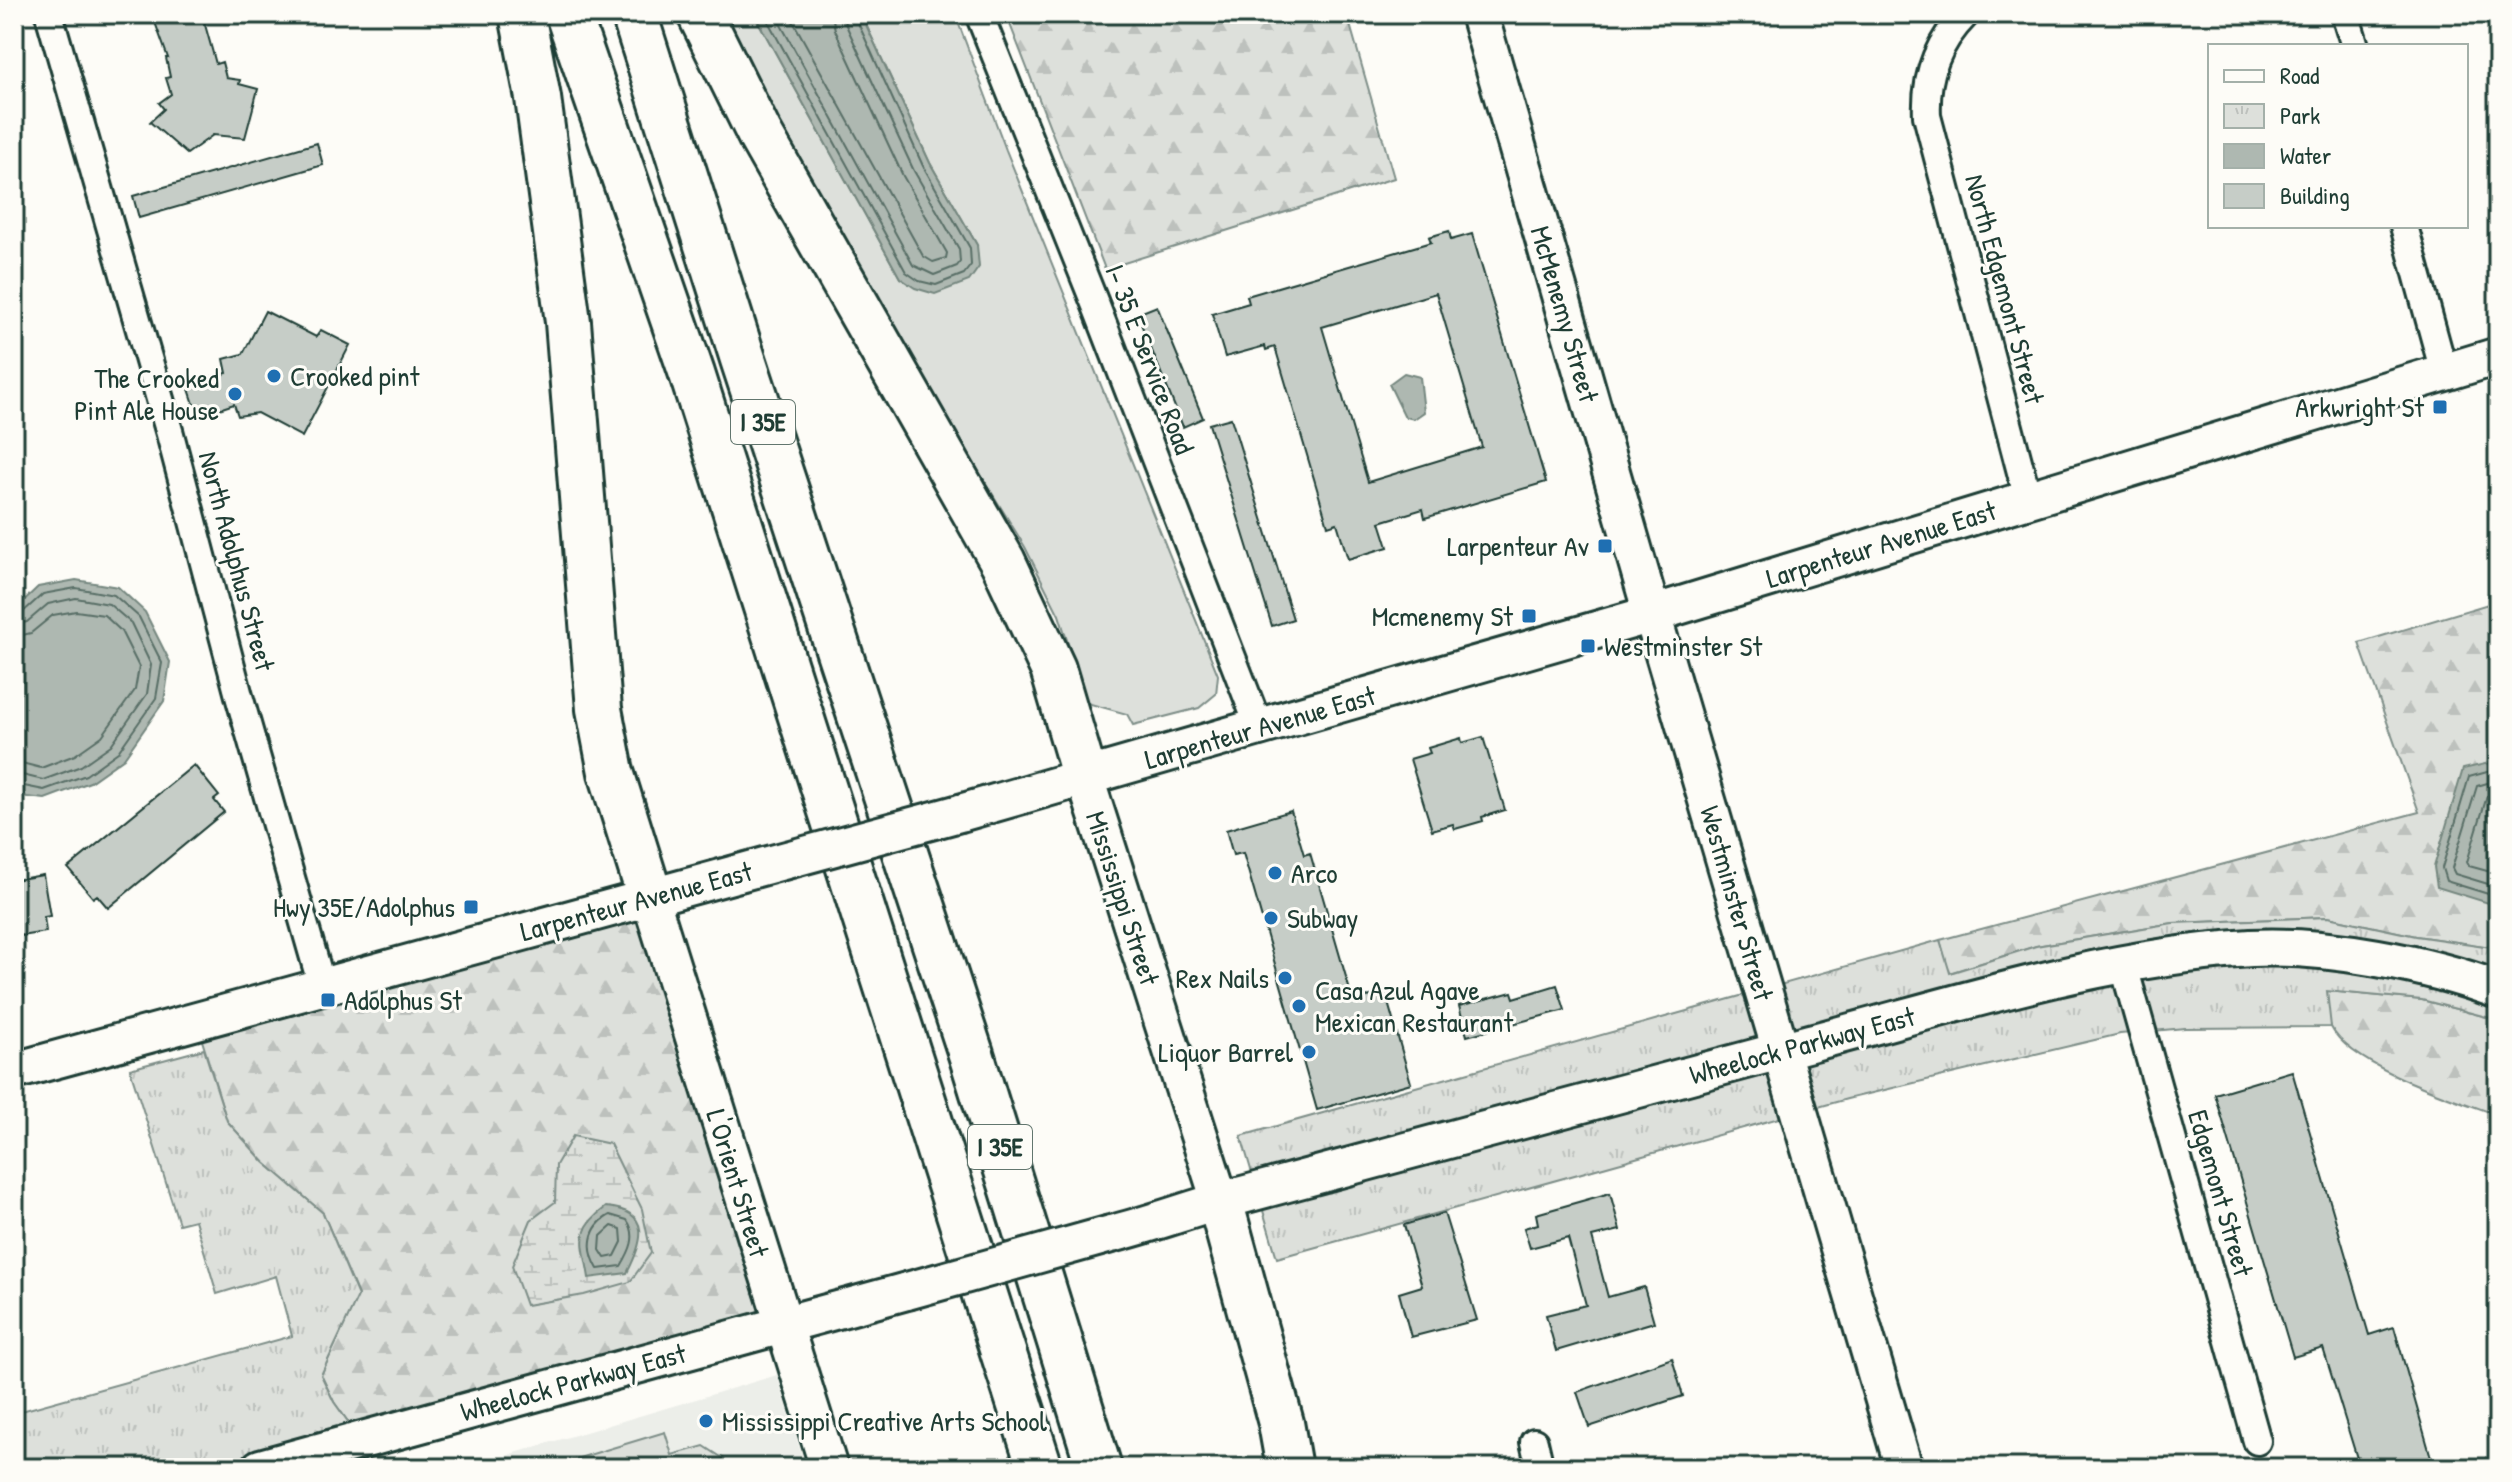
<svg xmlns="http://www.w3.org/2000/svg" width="2512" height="1482" font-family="'Patrick Hand',sans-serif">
  <defs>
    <pattern id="forest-firs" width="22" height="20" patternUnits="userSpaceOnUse" patternTransform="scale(2)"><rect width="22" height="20" fill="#dde0db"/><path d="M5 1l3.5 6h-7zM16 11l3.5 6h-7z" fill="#bdc1bd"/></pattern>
    <pattern id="wetland-marsh" width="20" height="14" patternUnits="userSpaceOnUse" patternTransform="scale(2)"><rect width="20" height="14" fill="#dde0db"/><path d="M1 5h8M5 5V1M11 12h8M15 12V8" fill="none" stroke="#bdc1bd"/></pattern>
    <pattern id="park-tufts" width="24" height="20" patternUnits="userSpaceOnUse" patternTransform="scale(2)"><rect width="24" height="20" fill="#dde0db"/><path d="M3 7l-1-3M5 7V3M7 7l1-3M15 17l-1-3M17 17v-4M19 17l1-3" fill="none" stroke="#bdc1bd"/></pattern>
  </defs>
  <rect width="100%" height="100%" fill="#fdfcf7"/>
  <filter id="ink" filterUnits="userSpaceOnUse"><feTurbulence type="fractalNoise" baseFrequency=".0125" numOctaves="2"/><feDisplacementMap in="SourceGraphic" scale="16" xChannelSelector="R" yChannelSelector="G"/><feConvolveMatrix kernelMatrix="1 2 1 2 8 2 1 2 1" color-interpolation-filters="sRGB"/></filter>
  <g filter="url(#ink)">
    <!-- built -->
    <path fill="#eceee9" d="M777 1375 806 1468H465Z"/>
    <!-- green -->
    <path fill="#dde0db" stroke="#7e8e88" stroke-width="2" d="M712 14H754L900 278 977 245 930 163 861 14H955L1006 150 1218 675 1216 694 1199 708 1133 725 1127 714 1087 703 1059 615 1025 547 922 379Z
      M665 1432 672 1455 704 1446 724 1459 727 1468H546Z"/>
    <!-- forest -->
    <path fill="url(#forest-firs)" stroke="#7e8e88" stroke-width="2" d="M1006 14H1347L1394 178 1105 269Z
      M2498 601V948L2416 936 2328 917 2173 923 2036 946 1949 973 1940 940 2419 812 2359 643Z
      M650 897 783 1325 361 1440 334 1402 321 1375 358 1295 323 1213 264 1162 227 1121 196 1021Z
      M2327 991 2422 1000 2498 1020V1115C2457 1100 2351 1067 2331 1027 2327 1018 2328 1001 2327 991Z"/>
    <!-- wetland -->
    <path fill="url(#wetland-marsh)" stroke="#7e8e88" stroke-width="2" d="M573 1136 610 1144 642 1209 651 1253 630 1282 584 1295 526 1305 512 1266 531 1220 555 1202 556 1165Z"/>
    <!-- park -->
    <path fill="url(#park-tufts)" stroke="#7e8e88" stroke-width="2" d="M2328 917 2416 936 2498 948V1020L2422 1000 2327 991 2331 1027 2185 1028 2120 1034 1847 1099 1277 1258 1241 1136 1940 940 1950 973 2036 946 2173 923Z
      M204 1049 227 1121 264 1162 323 1213 358 1296 321 1375 334 1402 361 1440 366 1468H14V1413L292 1336 276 1276 217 1294 195 1220 179 1224 130 1069Z"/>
    <!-- water -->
    <path fill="#aeb8b1" stroke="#75877f" stroke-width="2" d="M754 14H861L930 163 977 245 979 267 969 281 935 294 915 288 900 278Z
      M1404 373 1420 377 1424 412 1414 419 1405 417 1389 384Z
      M76 580 118 587 145 612 170 662 164 701 124 758 90 782 45 799 27 797 14 790V610L38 587Z
      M2498 761V906L2437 887 2434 867 2463 769Z
      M606 1207C653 1211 643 1242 627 1273L589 1278C584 1244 573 1231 606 1207Z"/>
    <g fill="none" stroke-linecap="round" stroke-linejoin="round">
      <!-- shore -->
      <path stroke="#586e66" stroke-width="2" d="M764 14 906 272 919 281 936 285 964 274 971 265 970 248 923 166 854 14
        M775 14 913 265 934 275 957 266 960 262 959 249 914 171 846 25 844 14
        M789 14 923 256 933 262 946 258 947 253 903 176 835 30 832 14
        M14 615 22 613 43 594 76 588 114 595 139 617 162 663 156 698 118 752 86 775 44 790 14 784
        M14 625 27 622 48 604 76 598 109 604 131 623 151 665 147 694 111 745 81 766 43 780 14 773
        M14 637 31 633 53 615 76 611 104 615 121 631 139 667 135 690 102 736 75 755 41 768 14 761
        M2498 769 2469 777 2442 868 2446 881 2498 897
        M2498 780 2477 786 2452 868 2455 874 2498 887
        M2498 792 2487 796 2467 862 2469 866 2498 874
        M610 1215 627 1220C638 1236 630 1251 621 1266L598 1269C586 1249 588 1227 610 1215Z
        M612 1226 621 1229 622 1242 615 1256 605 1258 600 1250 601 1236Z"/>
    </g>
    <!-- building -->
    <path fill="#c6cdc7" stroke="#1f3d34" stroke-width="2" fill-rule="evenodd" d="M152 14H202L216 64 222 62 226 78 240 80 239 84 258 89 245 138 213 135 187 154 150 122 164 109 159 103 171 94 166 78 170 77 166 58H168Z
      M317 143 323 165 139 218 133 196Z
      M1449 231 1451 240 1472 234 1546 482 1425 518 1423 509 1380 522 1388 547 1348 559 1337 523 1328 526 1275 347 1266 350 1265 346 1225 357 1212 314 1249 303 1247 296 1431 242 1429 237ZM1436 293 1482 447 1368 482 1322 327Z
      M1157 306 1203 418 1183 427 1137 314Z
      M265 311 316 337 321 330 350 345 302 437 257 413 238 416 234 404 198 416 187 383 227 373 224 359 243 354Z
      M1231 418 1293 619 1272 626 1209 424Z
      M1483 737 1505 810 1482 817 1483 821 1455 829 1453 824 1432 830 1410 759 1430 753 1428 748 1461 738 1462 743Z
      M194 765 219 796 214 800 224 812 108 908 97 895 93 898 68 868Z
      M1291 811 1304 855 1310 853 1353 1001 1385 992 1411 1083 1317 1110 1243 853 1233 855 1226 830Z
      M43 875 50 916 44 917 46 932 14 937V880Z
      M1557 985 1565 1010 1467 1036 1459 1006 1512 992 1514 998Z
      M2292 1071 2369 1335 2394 1327 2434 1468H2360L2323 1348 2293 1357 2215 1094Z
      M1610 1193 1620 1230 1592 1237 1608 1297 1644 1287 1654 1322 1556 1351 1546 1315 1586 1305 1568 1238 1530 1248 1524 1228 1538 1224 1536 1214Z
      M1444 1213 1477 1320 1411 1337 1399 1293 1422 1286 1404 1225Z
      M1672 1358 1683 1396 1589 1427 1577 1392Z"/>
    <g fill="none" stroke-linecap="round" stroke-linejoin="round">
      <defs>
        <path id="street" d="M49 14 170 434 239 696 322 986
          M979 14 1096 306 1259 727
          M1966 14C1937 43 1925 76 1927 116L2028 499
          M2345 14 2355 46
          M2404 226 2444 372
          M2123 963 2257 1441
          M1534 1442 1540 1468"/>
        <path id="secondary" d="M1479 14 1652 614 1904 1468
          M1085 778 1220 1201
          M960 813 1652 614 2498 356
          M650 897 829 1468
          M14 1071 739 873
          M1111 1234C1152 1224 1193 1208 1235 1197 1427 1147 1618 1093 1810 1043 1955 1005 2100 957 2251 948 2325 944 2429 964 2498 990
          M260 1468 907 1291"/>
        <path id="highway" d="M522 14 538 98 568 322 599 709 611 772 650 897
          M568 14 692 374 1040 1468
          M634 14 743 359 971 1054 1099 1468
          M700 14 760 135 1003 562 1053 669 1085 778
          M1220 1201 1281 1423 1289 1468"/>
      </defs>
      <!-- street casing -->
      <use href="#street" stroke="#1f3d34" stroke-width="32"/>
      <!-- secondary casing -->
      <use href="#secondary" stroke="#1f3d34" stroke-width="42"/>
      <!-- highway casing -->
      <use href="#highway" stroke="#1f3d34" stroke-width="50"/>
      <!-- street -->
      <use href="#street" stroke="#fdfcf7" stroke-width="26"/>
      <!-- secondary -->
      <use href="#secondary" stroke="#fdfcf7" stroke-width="36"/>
      <!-- highway -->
      <use href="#highway" stroke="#fdfcf7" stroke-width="44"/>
      <defs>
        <path id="secondary-bridge" d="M739 873 960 813
          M907 1291 1111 1234"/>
      </defs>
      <!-- secondary-bridge casing -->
      <use href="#secondary-bridge" stroke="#1f3d34" stroke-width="42" stroke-linecap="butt"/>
      <!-- secondary-bridge -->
      <use href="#secondary-bridge" stroke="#fdfcf7" stroke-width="36"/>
    </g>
  </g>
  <!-- markers -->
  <g fill="#1f6fb2" stroke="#fdfcf7" stroke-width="3">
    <circle cx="274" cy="376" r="8"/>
    <circle cx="235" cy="394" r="8"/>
    <rect x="2432" y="399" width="16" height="16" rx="4"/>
    <rect x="1597" y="538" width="16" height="16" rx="4"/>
    <rect x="1521" y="608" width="16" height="16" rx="4"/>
    <rect x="1580" y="638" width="16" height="16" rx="4"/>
    <circle cx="1275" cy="873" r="8"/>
    <rect x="463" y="899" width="16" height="16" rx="4"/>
    <circle cx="1271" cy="918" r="8"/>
    <circle cx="1285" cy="978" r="8"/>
    <rect x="320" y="992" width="16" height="16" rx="4"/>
    <circle cx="1299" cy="1006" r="8"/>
    <circle cx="1309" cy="1052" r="8"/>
    <circle cx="706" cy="1421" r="8"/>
  </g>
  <g text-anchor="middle" stroke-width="6" stroke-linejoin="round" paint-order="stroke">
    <!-- shield labels -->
    <g fill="#fdfcf7" stroke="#62766e" stroke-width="2">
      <rect x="731" y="400" width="64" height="44" rx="6"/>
      <rect x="968" y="1125" width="64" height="44" rx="6"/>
    </g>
    <g font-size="26" font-weight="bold" fill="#1f3d34">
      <text x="763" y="431">I 35E</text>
      <text x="1000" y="1156">I 35E</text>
    </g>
    <!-- street labels -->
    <g font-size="28" fill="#1f3d34" stroke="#fdfcf7">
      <text transform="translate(2005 289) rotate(75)" y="10">North Edgemont Street</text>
      <text transform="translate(1565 314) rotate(74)" y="10">McMenemy Street</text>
      <text transform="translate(1150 359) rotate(69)" y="10">I- 35 E Service Road</text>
      <text transform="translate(1881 544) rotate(-17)" y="10">Larpenteur Avenue East</text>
      <text transform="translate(237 561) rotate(75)" y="10">North Adolphus Street</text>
      <text transform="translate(1260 727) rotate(-16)" y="10">Larpenteur Avenue East</text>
      <text transform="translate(1123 898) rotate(72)" y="10">Mississippi Street</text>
      <text transform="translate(636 901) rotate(-15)" y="10">Larpenteur Avenue East</text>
      <text transform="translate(1737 903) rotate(74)" y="10">Westminster Street</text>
      <text transform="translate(1802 1045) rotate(-15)" y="10">Wheelock Parkway East</text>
      <text transform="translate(738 1183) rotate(73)" y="10">L'Orient Street</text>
      <text transform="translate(2221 1193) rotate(74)" y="10">Edgemont Street</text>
      <text transform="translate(573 1382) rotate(-15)" y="10">Wheelock Parkway East</text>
    </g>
    <!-- poi labels -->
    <g font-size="28" fill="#1f3d34" stroke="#fdfcf7" text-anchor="start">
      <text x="290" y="386">Crooked pint</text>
      <text x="219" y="388" text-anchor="end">The Crooked<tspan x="219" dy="32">Pint Ale House</tspan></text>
      <text x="2424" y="417" text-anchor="end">Arkwright St</text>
      <text x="1589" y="556" text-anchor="end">Larpenteur Av</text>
      <text x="1513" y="626" text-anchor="end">Mcmenemy St</text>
      <text x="1604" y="656">Westminster St</text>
      <text x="1291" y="883">Arco</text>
      <text x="455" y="917" text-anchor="end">Hwy 35E/Adolphus</text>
      <text x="1287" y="928">Subway</text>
      <text x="1269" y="988" text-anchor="end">Rex Nails</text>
      <text x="1315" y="1000">Casa Azul Agave<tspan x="1315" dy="32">Mexican Restaurant</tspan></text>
      <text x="344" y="1010">Adolphus St</text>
      <text x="1293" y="1062" text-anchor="end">Liquor Barrel</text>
      <text x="722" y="1431">Mississippi Creative Arts School</text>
    </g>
  </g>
  <!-- margin -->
  <rect width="2512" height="1482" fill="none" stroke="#fdfcf7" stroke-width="48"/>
  <rect x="24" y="24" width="2464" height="1434" fill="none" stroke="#1f3d34" stroke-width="3" filter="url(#ink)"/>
  <!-- legend -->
  <rect x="2208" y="44" width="260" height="184" fill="#fdfcf7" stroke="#a4b0a9" stroke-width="2"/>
  <rect x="2224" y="70" width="40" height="12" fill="#fdfcf7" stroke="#a4b0a9" stroke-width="2"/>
  <text x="2280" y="84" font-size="24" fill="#1f3d34">Road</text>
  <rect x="2224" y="104" width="40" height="24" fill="url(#park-tufts)" stroke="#a4b0a9" stroke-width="2"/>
  <text x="2280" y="124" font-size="24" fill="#1f3d34">Park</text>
  <rect x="2224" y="144" width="40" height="24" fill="#aeb8b1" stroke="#a4b0a9" stroke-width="2"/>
  <text x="2280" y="164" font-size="24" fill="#1f3d34">Water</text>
  <rect x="2224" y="184" width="40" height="24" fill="#c6cdc7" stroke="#a4b0a9" stroke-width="2"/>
  <text x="2280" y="204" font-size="24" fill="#1f3d34">Building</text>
</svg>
